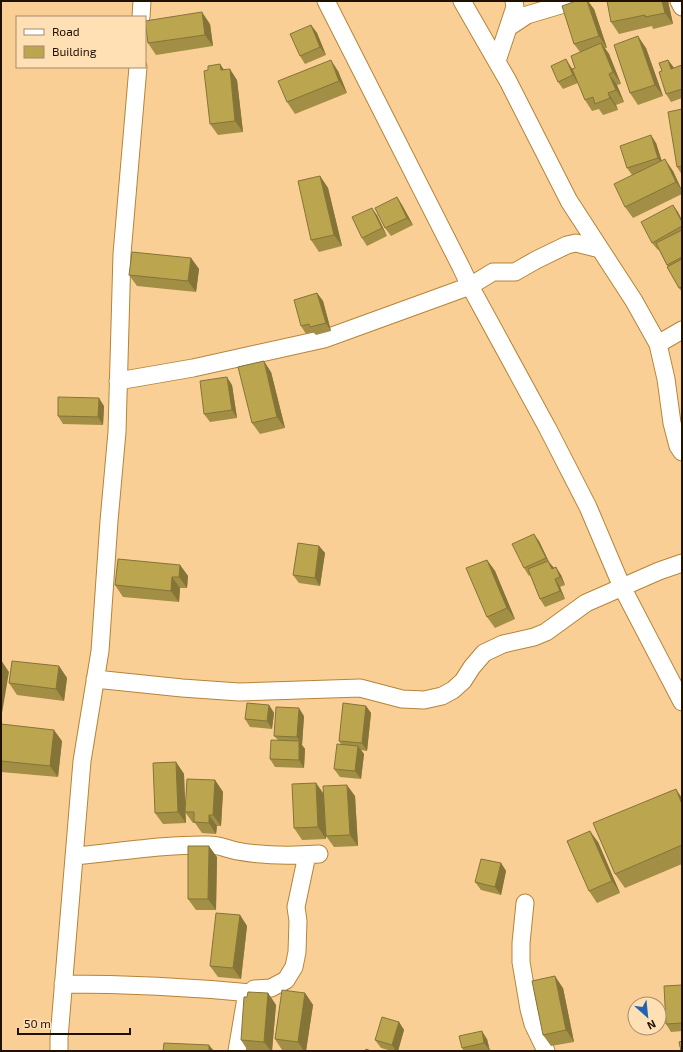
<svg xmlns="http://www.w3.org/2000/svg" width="683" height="1052" font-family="'Exo 2',sans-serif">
  <rect width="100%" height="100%" fill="#facf96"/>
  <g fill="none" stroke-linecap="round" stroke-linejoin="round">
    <defs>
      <path id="minor" d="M326 1 461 267 470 286 548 429 588 507 622 587 682 702
        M462 1 508 81 569 201 634 301 658 344 666 379 672 423 678 446 682 452
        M679 1 682 7
        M141 17 142 1
        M509 27 527 15 574 1
        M497 61 515 7 514 1
        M658 344 682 330
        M118 381 193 368 324 339 470 286 493 272H515L536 260 567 245 576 243 600 249
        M95 679 182 688 239 692 360 688 402 699 424 700 442 696 453 690 463 681 472 667 484 653 503 644 534 637 546 632 586 603 659 571 682 563
        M74 856C119 852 165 844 210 845 219 845 228 849 237 851 264 856 291 856 319 854
        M525 903 521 943V962L529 1009 533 1024 546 1051
        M63 984C126 984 188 987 251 993
        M59 1051V1038L82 761 100 651 109 521 117 432 122 254 138 67
        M237 1051 246 998 254 989 271 988 286 980 294 967 297 952 298 921 296 907 307 855"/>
    </defs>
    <!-- minor casing -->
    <use href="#minor" stroke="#b58438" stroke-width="19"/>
    <!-- minor -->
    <use href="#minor" stroke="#fff" stroke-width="17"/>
  </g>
  <!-- wall -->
  <path fill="#a28e44" d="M607 1H668L673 24 653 29 652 26 619 34 611 22Z
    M594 9 607 48H605L609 54 621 84 617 85 624 102 616 105 618 110 603 115 599 109 592 111 585 100 578 83 563 89 558 82 571 67 574 72 580 52 574 44Z
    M210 24 213 46 156 55 148 43Z
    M311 25 317 33 326 55 305 64 300 56Z
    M646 48 663 96 638 105 630 93Z
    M668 60 674 68 682 65V98L671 102 666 94 662 71Z
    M220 64 224 70 237 80 243 132 218 135 210 124 208 70Z
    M338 71 347 93 295 114 287 102Z
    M682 109V175L677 167Z
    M656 143 662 161 673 171 682 190V194L633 218 625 207 632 175 627 168Z
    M320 176 328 188 342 246 319 252 311 240Z
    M397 197 402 205 413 225 391 236 385 228Z
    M673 205 682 220V292L679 288 659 250H658L652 243Z
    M377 215 387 236 367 246 362 238Z
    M191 258 199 269 196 292 137 286 129 275Z
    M317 293 323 301 331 331 316 335 313 332 306 334 301 326Z
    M271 372 285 428 260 434 252 423Z
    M232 385 237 418 210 422 204 414Z
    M104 406 103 425 63 424 58 416Z
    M539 541 549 562 554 568 561 575 565 585 560 587 565 599 545 607 540 599 530 575 529 576 524 568Z
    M319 546 325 553 320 586 299 583 293 575Z
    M487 560 495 571 515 619 495 628 487 617Z
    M180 565 188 576 187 588H180L179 602 123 597 115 585Z
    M59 666 67 678 64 701 17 695 9 683Z
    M269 705 274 713 272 729 250 727 245 719Z
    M366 706 371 713 367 751 361 750 364 754 361 779 340 777 334 769 341 744 339 741Z
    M304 716 302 745 305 749 304 768 275 767 270 759 278 740 274 736Z
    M1 724 62 741 58 777 1 772Z
    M176 762 184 774 185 810 215 780 223 792 221 826H217L216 834 202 833 195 823H193L185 812 186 823 163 824 155 813Z
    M316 783 324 794 355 796 358 846 334 847 326 836V823V839L302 840 294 828Z
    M682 798V864L625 888 615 874Z
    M598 842 620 893 597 903 589 891Z
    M217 857 216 910H196L188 899Z
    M501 863 506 871 501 895 481 890 475 882Z
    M240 915 247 926 241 979 218 977 210 966Z
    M682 985V1031L671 1032 666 1024Z
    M563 988 574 1042 551 1046 543 1035Z
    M268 993 276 1005 272 1051H248L241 1040 247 997Z
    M305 993 313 1005 306 1051H291L282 1050 275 1039Z
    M399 1022 404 1030 398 1051H392L381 1048 375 1040Z
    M487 1039 490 1051H464L462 1048Z"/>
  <!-- shaded-wall -->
  <path fill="#847437" d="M587 1H588L594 9 607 48 599 36Z
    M662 1H668L673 24 665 13Z
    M202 12 210 24 213 46 205 35Z
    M311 25 317 33 326 55 320 47Z
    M638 36 646 48 663 96 655 85Z
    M601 43 609 54 621 84 613 72Z
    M566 59 571 67 578 83 573 75Z
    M331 60 338 71 347 93 339 81Z
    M668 60 674 68 671 69Z
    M220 64 228 76 221 70Z
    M230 69 237 80 243 132 235 121Z
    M609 74 617 85 624 102 616 90Z
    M608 93 616 105 618 110 610 98Z
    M651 135 656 143 663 166 658 158Z
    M665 159 673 171 682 191 676 182Z
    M320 176 328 188 342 246 334 235Z
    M397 197 402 205 413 225 407 218Z
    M673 205 678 212 682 220V222Z
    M372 208 377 215 387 236 382 228Z
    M191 258 199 269 196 292 188 281Z
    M317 293 323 301 331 331 326 323Z
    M264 361 271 372 285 428 277 417Z
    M227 377 232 385 237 418 232 410Z
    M99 398 104 406 103 425 98 417Z
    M534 534 539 541 549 562 554 568 552 569 550 564 546 558Z
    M319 546 325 553 320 586 315 578Z
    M487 560 495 571 515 619 507 608Z
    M180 565 188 576 187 588 179 577Z
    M556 567 561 575 565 585 560 577Z
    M172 577 180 588 179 602 171 591Z
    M555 579 560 587 565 599 560 591Z
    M1 660 9 672 1 719Z
    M59 666 67 678 64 701 56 689Z
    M269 705 274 713 272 729 267 721Z
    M366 706 371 713 367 751 362 743Z
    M299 708 304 716 302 745 297 737Z
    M54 730 62 741 58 777 50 766Z
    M299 741 305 749 304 768 299 760Z
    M358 746 364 754 361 779 355 771Z
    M176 762 184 774 186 823 178 812Z
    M215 780 223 792 221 826 213 815Z
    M316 783 324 795 326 839 318 827Z
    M347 785 355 796 358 846 350 835Z
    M676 789 682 798V804Z
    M209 815 217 826 216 834 209 823Z
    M590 831 598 842 620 893 612 881Z
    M209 846 217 857 216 910 208 899Z
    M501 863 506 871 501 895 495 887Z
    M240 915 247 926 241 979 233 968Z
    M555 976 563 988 574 1042 566 1030Z
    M268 993 276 1005 272 1051H271L264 1042Z
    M305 993 313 1005 306 1051H304L298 1042Z
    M399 1022 404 1030 398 1051H396L392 1045Z
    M482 1031 487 1039 490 1051 484 1043Z
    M209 1045 214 1051H209Z"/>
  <!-- building -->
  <path fill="#bca54f" stroke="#847437" d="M576 1H587L599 36 574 44 562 6Z
    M607 1H662L665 13 645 17V15L611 22Z
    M202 12 205 35 148 43 145 21Z
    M311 25 320 47 300 56 290 34Z
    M638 36 655 85 630 93 614 45Z
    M601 43 613 72 609 74 616 90 608 93 610 98 595 104 593 97 585 100 572 69 575 68 571 56Z
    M566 59 573 75 558 82 551 66Z
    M331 60 339 81 287 102 278 81Z
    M668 60 671 69 682 65V89L666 94 659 72 662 71 659 63Z
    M220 64 221 70 230 69 235 121 210 124 204 71 208 70V66Z
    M682 109V166L677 167 668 112Z
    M651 135 658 158 627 168 620 146Z
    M665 159 676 182 625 207 614 184Z
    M320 176 334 235 311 240 298 181Z
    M397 197 407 218 385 228 375 208Z
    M673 205 682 222V226L652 243 641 222Z
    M372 208 382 228 362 238 352 217Z
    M682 230V257L667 265 656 243Z
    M132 252 191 258 188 281 129 275Z
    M682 259V287L679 288 667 267Z
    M317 293 326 323 310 327 309 324 301 326 294 300Z
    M264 361 277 417 252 423 238 367Z
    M227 377 232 410 204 414 200 381Z
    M58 397 99 398 98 417 58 416Z
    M534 534 546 558 524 568 512 544Z
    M298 543 319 546 315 578 293 575Z
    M118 559 180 565 179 577H172L171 591 115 585Z
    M487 560 507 608 487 617 466 568Z
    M548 561 552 569 556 567 560 577 555 579 560 591 540 599 528 569Z
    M12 661 59 666 56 689 9 683Z
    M247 703 269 705 267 721 245 719Z
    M343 703 366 706 362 743 339 741Z
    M276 707 299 708 297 737 274 736Z
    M1 724 54 730 50 766 1 761Z
    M271 740 299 741V760L270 759Z
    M337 744 358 746 355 771 334 769Z
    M176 762 178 812 155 813 153 763Z
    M187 779 215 780 213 815H209V823L194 822V812H185Z
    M316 783 318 827 294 828 292 784Z
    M347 785 350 835 326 836 323 786Z
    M676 789 682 804V845L615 874 593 823Z
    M590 831 612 881 589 891 567 841Z
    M188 846H209L208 899H188Z
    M481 859 501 863 495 887 475 882Z
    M216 913 240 915 233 968 210 966Z
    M555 976 566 1030 543 1035 532 981Z
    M682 985V1023L666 1024 664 986Z
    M282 990 305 993 298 1042 275 1039Z
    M248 992 268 993 264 1042 241 1040 244 997H247Z
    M382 1017 399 1022 392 1045 375 1040Z
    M482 1031 484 1043 462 1048 459 1036Z
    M682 1041V1051H681L679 1042Z
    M164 1043 209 1045V1051H163Z
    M366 1049 371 1051H365Z"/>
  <!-- border -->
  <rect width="683" height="1052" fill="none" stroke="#1f1000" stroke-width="4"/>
  <!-- legend -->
  <rect x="16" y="16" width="130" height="52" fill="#ffdfb4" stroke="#a58c6c"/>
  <rect x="24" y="29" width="20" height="6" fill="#ffffff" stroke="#a58c6c"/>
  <text x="52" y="36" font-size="12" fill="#1f1000">Road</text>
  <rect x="24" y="46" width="20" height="12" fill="#bca54f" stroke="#a58c6c"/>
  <text x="52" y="56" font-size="12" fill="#1f1000">Building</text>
  <!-- north arrow -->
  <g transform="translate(647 1016) rotate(153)"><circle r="19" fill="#ffdfb4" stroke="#a58c6c"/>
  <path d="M0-3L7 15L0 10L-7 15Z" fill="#1f64b5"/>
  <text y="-6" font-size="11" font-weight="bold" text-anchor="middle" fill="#1f1000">N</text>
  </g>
  <!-- scale -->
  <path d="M18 1028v6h112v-6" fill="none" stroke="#1f1000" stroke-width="2"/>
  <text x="24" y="1028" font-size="12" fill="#1f1000" stroke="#ffdfb4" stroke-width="3" paint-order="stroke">50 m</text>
</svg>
